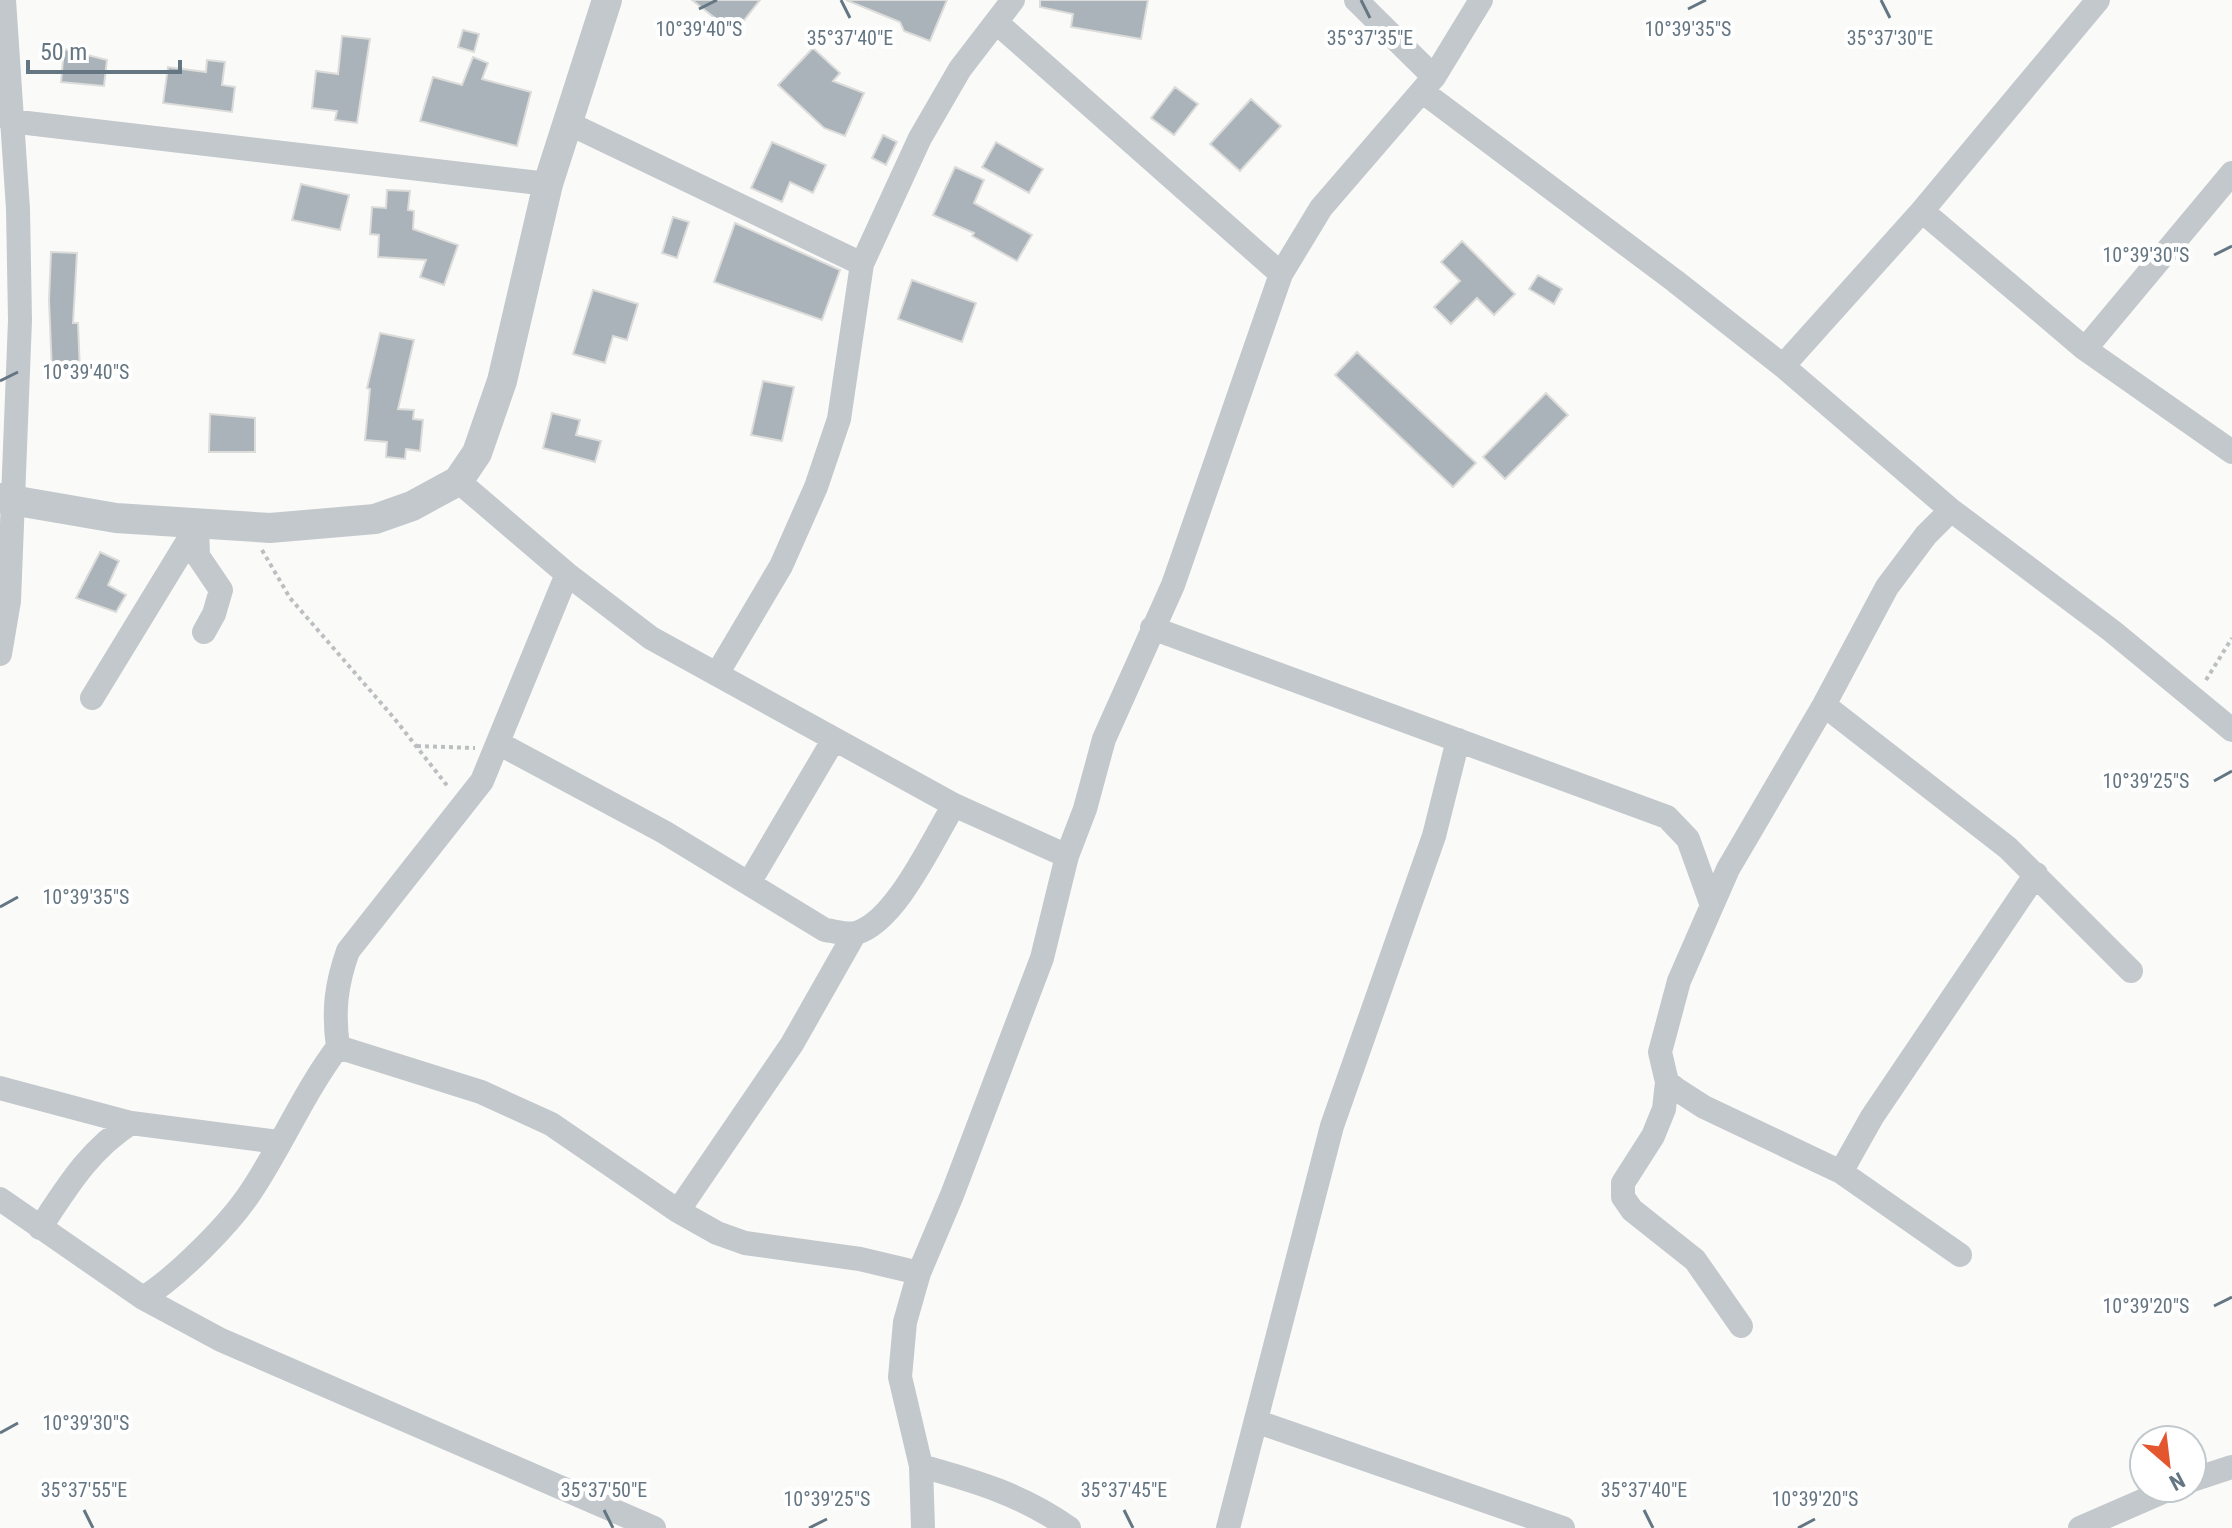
<svg xmlns="http://www.w3.org/2000/svg" width="2232" height="1528" font-family="'Roboto Condensed',sans-serif">
  <rect width="100%" height="100%" fill="#fafaf8"/>
  <!-- building -->
  <path fill="#aab3b9" stroke="#dcdcda" stroke-width="2" d="M692 0H760L734 33Z
    M846 0H947L930 41 904 31 900 22Z
    M1040 0H1148L1141 39 1071 27 1073 14 1040 7Z
    M463 30 479 34 474 52 458 47Z
    M342 36 370 39 357 123 335 120 337 111 312 108 316 71 338 74Z
    M813 48 840 73 833 81 864 93 845 136 824 128 778 85Z
    M64 49 107 60 104 86 61 82Z
    M473 57 488 63 482 79 531 92 517 146 420 121 433 77 462 85Z
    M207 60 225 62 222 85 235 87 232 112 163 103 168 67 206 72Z
    M1175 87 1198 104 1174 135 1151 118Z
    M1251 99 1281 126 1240 171 1210 144Z
    M883 135 897 142 886 165 872 158Z
    M772 142 826 165 813 193 790 182 782 202 751 188Z
    M996 142 1043 169 1029 193 982 167Z
    M955 167 984 180 974 203 1032 235 1017 261 972 236 974 233 933 215Z
    M301 184 349 195 340 230 292 220Z
    M387 190 410 191 408 210 414 211 413 229 458 245 444 285 420 277 426 260 378 257 379 235 370 234 372 207 386 208Z
    M673 217 689 222 677 258 662 253Z
    M735 223 840 270 822 320 714 282Z
    M1462 241 1515 294 1494 315 1477 298 1451 324 1434 307 1460 281 1441 262Z
    M51 252 77 253 73 323H78L80 372 52 373 49 300Z
    M1538 275 1562 289 1554 304 1529 289Z
    M912 280 976 303 962 342 898 319Z
    M593 290 638 304 627 340 613 336 605 363 573 354Z
    M380 333 414 340 398 409 414 410 413 419 423 420 420 451 406 449 405 459 386 457 387 442 365 440 370 389 367 388Z
    M1357 352 1476 463 1453 487 1335 375Z
    M763 381 794 387 782 441 751 435Z
    M1546 393 1568 415 1505 479 1483 457Z
    M552 413 580 420 576 435 601 441 595 462 543 448Z
    M210 414 255 418V452H209Z
    M100 552 119 561 108 585 126 595 116 612 76 598Z"/>
  <g fill="none" stroke-linecap="round" stroke-linejoin="round">
    <!-- path -->
    <path stroke="#bbbfc2" stroke-width="4" stroke-dasharray="4 4" stroke-linecap="butt" d="M262 550 290 598 394 718 449 788
      M2206 680 2232 638
      M417 746 475 748"/>
    <!-- minor -->
    <path stroke="#c3c8cc" stroke-width="24" d="M1356 0 1434 77
      M997 23 1281 274
      M1423 92 1675 281 1783 366 1951 510 2112 631 2232 730
      M10 121 548 184
      M568 123 862 264
      M1922 211 2085 349 2232 452
      M2085 349 2232 173
      M1783 366 1922 211 2098 0
      M458 481 567 574 651 638 954 805 1067 856
      M1951 510 1926 535 1887 587 1824 705 1728 869 1679 981 1660 1052 1667 1082 1676 1089 1704 1107 1841 1172 1960 1255
      M197 526 198 556 221 590 214 614 204 632
      M1152 628 1667 817 1688 839 1711 903
      M0 654 9 601 20 320 18 209 4 0
      M717 674 781 566 816 487 839 419 862 264 920 138 960 69 1013 0
      M92 698 197 526
      M1824 705 2008 848 2131 971
      M500 744 664 832 825 930C834 931 847 935 856 933 896 922 933 839 954 805
      M749 883 834 739
      M338 1047 481 1092 551 1124 678 1211 717 1233 745 1243 860 1259 919 1273
      M1667 1082 1664 1109 1653 1136 1623 1183V1197L1632 1210 1695 1260 1741 1326
      M0 1088 131 1123 278 1142
      M1841 1172 1872 1117 2036 874
      M0 1199 143 1298 221 1340 654 1528
      M678 1211 792 1044 855 933
      M40 1228C67 1187 89 1150 131 1123
      M143 1298C177 1277 230 1224 252 1190 283 1143 304 1092 338 1047 333 1011 336 985 348 951L482 781 567 574
      M1258 1422 1563 1528
      M921 1466C975 1481 1023 1495 1069 1528
      M2192 1480 2232 1467
      M923 1528 921 1466 900 1377 905 1322 919 1273 952 1195 1042 958 1067 856 1085 809 1104 739 1173 585 1281 274 1321 208 1434 77 1481 0
      M1228 1528 1332 1126 1434 836 1458 740
      M2080 1528 2172 1488"/>
    <!-- tertiary -->
    <path stroke="#c3c8cc" stroke-width="30" d="M0 498 116 518 270 528 375 519 412 506 458 481 477 453 502 381 548 184 607 0"/>
  </g>
  <!-- ticks -->
  <path fill="none" stroke="#657683" stroke-width="3" d="M841 0 850 18M1361 0 1370 18M1881 0 1890 18M699 9 717 0M1688 9 1706 0M2214 255 2232 246M0 381 18 372M2214 781 2232 771M0 907 18 897M2214 1306 2232 1297M0 1433 18 1423M84 1510 93 1528M604 1510 613 1528M1124 1510 1133 1528M1644 1510 1653 1528M809 1528 827 1519M1798 1528 1815 1519"/>
  <g font-size="20" text-anchor="middle" fill="#657683" stroke="#fff" stroke-width="8" stroke-linejoin="round" paint-order="stroke">
    <text x="699" y="36">10°39'40"S</text>
    <text x="1688" y="36">10°39'35"S</text>
    <text x="850" y="45">35°37'40"E</text>
    <text x="1370" y="45">35°37'35"E</text>
    <text x="1890" y="45">35°37'30"E</text>
    <text x="2146" y="262">10°39'30"S</text>
    <text x="86" y="379">10°39'40"S</text>
    <text x="2146" y="788">10°39'25"S</text>
    <text x="86" y="904">10°39'35"S</text>
    <text x="2146" y="1313">10°39'20"S</text>
    <text x="86" y="1430">10°39'30"S</text>
    <text x="84" y="1497">35°37'55"E</text>
    <text x="604" y="1497">35°37'50"E</text>
    <text x="1124" y="1497">35°37'45"E</text>
    <text x="1644" y="1497">35°37'40"E</text>
    <text x="827" y="1506">10°39'25"S</text>
    <text x="1815" y="1506">10°39'20"S</text>
  </g>
  <!-- north arrow -->
  <g transform="translate(2168 1464) rotate(152)"><circle r="38" fill="#ffffff" stroke="#c1c8cd" stroke-width="2"/>
  <path d="M0-6L14 30L0 20L-14 30Z" fill="#e4572e"/>
  <text y="-12" font-size="22" font-weight="bold" text-anchor="middle" fill="#657683">N</text>
  </g>
  <!-- scale -->
  <path d="M28 60v12h152v-12" fill="none" stroke="#657683" stroke-width="4"/>
  <text x="40" y="60" font-size="24" fill="#657683" stroke="#ffffff" stroke-width="6" paint-order="stroke">50 m</text>
</svg>
